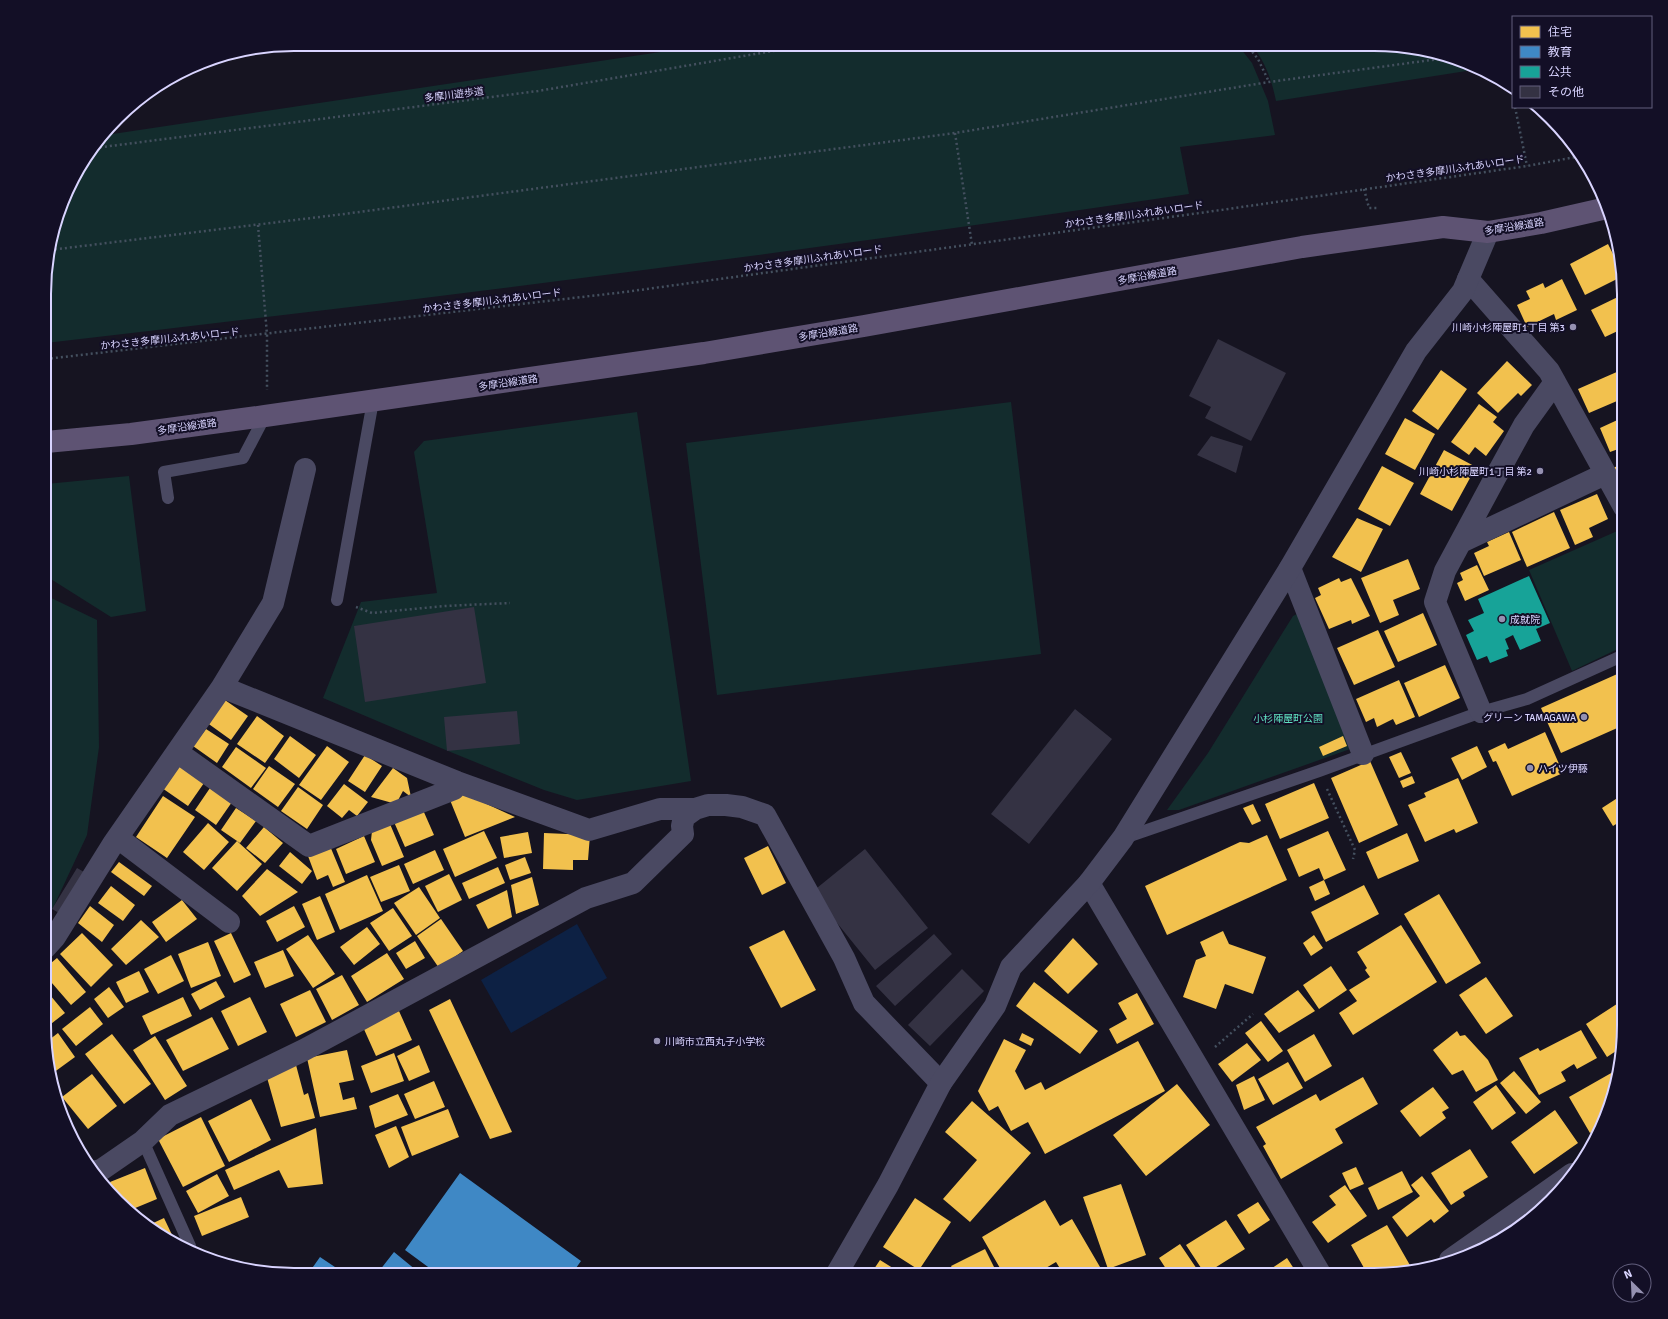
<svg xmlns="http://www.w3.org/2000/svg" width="1668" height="1319" font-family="Signika,'Noto Sans JP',sans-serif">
  <rect width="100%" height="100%" fill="#161421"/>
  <!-- green -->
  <path fill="#132c2d" d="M714 44H1237L1252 63 1268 101 1275 135 1180 147 1189 194C809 251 428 299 46 343V261L77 169 106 135Z
    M1251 44 1390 45 1470 63 1479 69 1276 101C1271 78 1266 63 1251 44Z
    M1011 402 1041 654 717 695 686 443Z
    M637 412 691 781 577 800 544 790 448 751 323 698 361 602 437 593 414 452 424 441Z
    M129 476 146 611 111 617 46 576V484Z
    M1624 528V646L1572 671 1529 570Z
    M45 595 97 620 99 747 87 835 52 910 45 918Z
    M1299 613 1353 748 1179 810H1167L1208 753 1293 616Z"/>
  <!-- water -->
  <path fill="#0d2144" d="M577 924 607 978 511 1033 481 980Z"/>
  <!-- homes -->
  <path fill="#f2c14e" d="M1608 244 1618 264 1621 277 1585 295 1570 264Z
    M1562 279 1577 310 1556 320 1554 314 1527 327 1517 305 1530 299 1526 291 1543 283 1545 288Z
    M1624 294V328L1605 337 1591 310Z
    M1507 361 1532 385 1521 396 1518 393 1498 413 1477 393Z
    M1441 370 1467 389 1438 430 1412 411Z
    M1619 371 1624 383V398L1589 413 1578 389Z
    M1479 404 1497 417 1493 422 1504 431 1486 456 1475 447 1469 455 1451 442Z
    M1624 417V447L1610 452 1600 428Z
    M1405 418 1435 434 1415 470 1385 454Z
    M1444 450 1476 467 1452 511 1420 494Z
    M1624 463V487L1613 468Z
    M1382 466 1414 483 1390 526 1358 509Z
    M1597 494 1608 519 1589 528 1593 537 1575 545 1560 510Z
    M1554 512 1570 548 1527 567 1512 532Z
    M1357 518 1383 529 1361 572 1332 557Z
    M1509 532 1521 560 1484 576 1474 553 1489 546 1487 542Z
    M1408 559 1420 589 1393 600 1399 615 1380 623 1361 578Z
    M1477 565 1489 590 1465 601 1457 583 1463 580 1460 573Z
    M1339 578 1341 582 1351 578 1370 616 1352 624 1351 620 1329 629 1315 598 1321 595 1318 588Z
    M1423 613 1437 645 1398 662 1384 631Z
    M1378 630 1395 667 1354 685 1337 648Z
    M1445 665 1460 698 1419 717 1404 683Z
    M1624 671V725L1561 753 1541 708Z
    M1399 680 1415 717 1396 725 1393 719 1377 727 1374 718 1366 722 1356 699Z
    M222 698 248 716 231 740 206 722Z
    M257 716 284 736 265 763 237 744Z
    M206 729 229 744 217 763 193 746Z
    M1545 732 1563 773 1512 796 1496 761 1493 762 1488 751 1505 743 1508 749Z
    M290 736 316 755 299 778 274 759Z
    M1343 736 1347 746 1323 756 1319 747Z
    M327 746 349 762 321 800 299 785Z
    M1477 746 1487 767 1462 780 1451 758Z
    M236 747 266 768 251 788 222 767Z
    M1401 752 1411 773 1399 778 1389 757Z
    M365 755 382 766 365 792 348 781Z
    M1370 761 1398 825 1359 843 1331 778Z
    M179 765 204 783 188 806 162 788Z
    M269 766 295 784 278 807 253 789Z
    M393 768 407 778 411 797 403 791 396 804 371 797Z
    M1412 776 1415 783 1403 788 1400 781Z
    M1458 778 1478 823 1456 833 1454 829 1425 842 1408 805 1426 797 1424 793Z
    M1314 783 1329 818 1280 839 1265 804Z
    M344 784 368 802 357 816 349 810 342 818 327 806Z
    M298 787 323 805 307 829 281 811Z
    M210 788 232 802 216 825 195 810Z
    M465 794 515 817 465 837 450 800Z
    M163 796 195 817 167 858 136 837Z
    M1619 797 1624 808V819L1613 826 1602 808Z
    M1253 804 1261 821 1252 825 1243 808Z
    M236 808 256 821 240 843 221 830Z
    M423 810 434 835 405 847 394 822Z
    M208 823 229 842 204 870 183 852Z
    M390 824 404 857 382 866 371 840 372 831Z
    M264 827 283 843 265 863 246 848Z
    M484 831 497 858 455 877 443 849Z
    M1328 831 1346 870 1324 880 1319 868 1299 877 1287 849Z
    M528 832 532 853 504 858 500 837Z
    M544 833 590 835 588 860H573V870L543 869Z
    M1407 833 1419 861 1378 879 1366 852Z
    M1267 835 1287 880 1167 935 1145 886 1240 842 1249 843Z
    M364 836 375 862 346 874 336 849Z
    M237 841 262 864 237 891 212 868Z
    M330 846 345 882 333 887 328 875 317 880 308 856Z
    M768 846 786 883 762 895 744 858Z
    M435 850 444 870 413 884 404 864Z
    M290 852 312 871 302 884 279 866Z
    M525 857 531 873 510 880 505 865Z
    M119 862 152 886 144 896 111 872Z
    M399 865 410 891 381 902 370 877Z
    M498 867 505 883 469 899 462 883Z
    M267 869 298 892 260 916 242 896Z
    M449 874 462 900 438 912 425 886Z
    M367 875 383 911 340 930 325 894Z
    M532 877 539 905 516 914 511 885Z
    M1324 880 1330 894 1315 901 1309 887Z
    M1364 885 1379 914 1326 942 1311 912Z
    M111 886 135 905 123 921 98 903Z
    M419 887 440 918 416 935 394 903Z
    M507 890 512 917 488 929 476 905Z
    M1439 894 1481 963 1446 984 1404 914Z
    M320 896 335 932 317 940 302 904Z
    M182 900 197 919 166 942 152 922Z
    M90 906 114 925 102 942 78 923Z
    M294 906 305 927 277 942 266 921Z
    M393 908 412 936 389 951 370 923Z
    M441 919 463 951 439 968 417 936Z
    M141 920 159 937 126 965 111 949Z
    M1401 925 1437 982 1353 1035 1339 1013 1357 1001 1349 990 1370 977 1365 970 1367 968 1357 952Z
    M367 927 380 944 354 965 340 947Z
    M784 930 816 990 781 1008 749 947Z
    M1223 931 1229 944 1266 957 1253 994 1225 984 1216 1009 1183 997 1196 960 1206 956 1200 942Z
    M82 933 113 965 91 987 60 954Z
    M231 933 251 975 234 983 214 941Z
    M308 935 335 974 313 988 286 949Z
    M1314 935 1323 948 1311 956 1303 943Z
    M1073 938 1098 964 1068 994 1044 971Z
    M415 941 425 958 406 969 396 953Z
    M208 942 221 976 191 988 178 954Z
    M283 950 294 976 265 988 254 962Z
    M387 953 404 979 367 1002 351 976Z
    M171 955 184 981 158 994 144 969Z
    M57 958 86 992 71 1005 45 975V968Z
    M1331 966 1347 990 1319 1009 1303 985Z
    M139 971 149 992 126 1003 116 982Z
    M342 975 359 1005 332 1020 316 989Z
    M1486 977 1513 1016 1486 1034 1459 995Z
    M216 981 225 997 200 1010 191 994Z
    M1034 982 1098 1031 1080 1054 1016 1006Z
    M109 987 124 1007 108 1018 94 999Z
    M45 989 65 1013 47 1027 45 1024Z
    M310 990 326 1022 296 1037 280 1004Z
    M1298 990 1315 1011 1279 1033 1264 1014Z
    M1137 993 1154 1024 1117 1044 1109 1029 1127 1019 1118 1003Z
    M183 997 192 1016 151 1035 142 1016Z
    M250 997 267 1032 238 1046 221 1011Z
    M450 999 512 1132 490 1139 429 1010Z
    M1623 1000 1622 1047 1607 1057 1586 1024Z
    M90 1007 103 1024 76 1046 62 1029Z
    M399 1011 412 1040 376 1056 363 1027Z
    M212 1017 229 1049 183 1071 166 1040Z
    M1261 1021 1283 1051 1268 1062 1245 1033Z
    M1581 1030 1597 1058 1577 1069 1574 1064 1561 1072 1566 1081 1539 1095 1519 1058 1538 1048 1540 1051Z
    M1457 1031 1460 1036 1465 1035 1488 1060 1498 1080 1476 1092 1463 1070 1452 1075 1433 1050Z
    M58 1033 75 1057 53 1073 45 1043Z
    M1022 1033 1034 1039 1031 1046 1019 1040Z
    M112 1034 151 1084 124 1104 85 1054Z
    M1314 1034 1332 1066 1305 1082 1287 1050Z
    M155 1036 187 1086 165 1100 133 1050Z
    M1004 1039 1026 1050 1015 1071 1025 1090 1041 1082 1045 1090 1138 1041 1165 1091 1045 1154 1028 1122 1011 1131 998 1106 989 1111 978 1091Z
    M1247 1043 1261 1060 1232 1082 1218 1064Z
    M419 1045 430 1072 409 1081 397 1056Z
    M347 1050 354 1080 339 1083 343 1100 354 1097 357 1109 320 1117 307 1058Z
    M394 1053 404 1081 371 1093 361 1066Z
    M1288 1062 1303 1088 1273 1105 1258 1079Z
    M296 1065 304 1095 308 1093 315 1118 281 1127 266 1074Z
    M1514 1071 1541 1102 1526 1114 1500 1083Z
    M1613 1072 1615 1076 1605 1121 1601 1127 1590 1133 1569 1097Z
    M92 1074 117 1106 88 1129 62 1097Z
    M1254 1076 1265 1100 1244 1110 1236 1085Z
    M1363 1077 1378 1104 1335 1129 1343 1143 1281 1179 1263 1146 1266 1144 1256 1127 1316 1094 1320 1101Z
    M434 1081 445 1107 415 1119 404 1094Z
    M1177 1084 1210 1125 1146 1176 1113 1135Z
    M1496 1085 1516 1113 1492 1130 1473 1102Z
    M1433 1087 1449 1108 1442 1112 1446 1118 1420 1137 1400 1111Z
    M398 1094 408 1115 375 1128 369 1106Z
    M251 1099 271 1140 229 1162 208 1121Z
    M972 1101 1031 1153 970 1222 943 1199 977 1160 945 1132Z
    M448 1109 459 1137 412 1156 401 1127Z
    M1555 1110 1578 1143 1534 1174 1511 1142Z
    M201 1117 225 1166 183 1187 158 1139Z
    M396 1126 409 1157 389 1168 375 1135Z
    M316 1128 323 1184 288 1188 279 1170 234 1190 225 1170Z
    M1470 1149 1488 1177 1463 1192 1465 1196 1451 1205 1431 1173Z
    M1356 1167 1364 1184 1350 1190 1342 1173Z
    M145 1168 157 1199 128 1211 114 1193 110 1182Z
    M1402 1171 1413 1192 1378 1210 1368 1188Z
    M217 1174 229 1196 198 1213 186 1191Z
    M1422 1176 1449 1211 1434 1223 1431 1219 1407 1237 1392 1217 1420 1196 1411 1185Z
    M1121 1184 1146 1255 1108 1269 1083 1197Z
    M1345 1185 1367 1216 1328 1243 1312 1222 1336 1205 1329 1196Z
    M241 1197 249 1217 202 1236 194 1216Z
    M915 1198 951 1222 919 1270 883 1247Z
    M1045 1200 1060 1226 1072 1219 1100 1267 1086 1275H1064L1056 1262 1034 1275H1004L982 1237Z
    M1258 1202 1270 1220 1249 1234 1237 1215Z
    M164 1218 174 1239 172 1240 149 1225Z
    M1226 1220 1245 1249 1205 1274 1186 1245Z
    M1387 1225 1411 1267 1368 1275 1351 1245Z
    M1180 1244 1201 1275H1170L1159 1258Z
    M985 1249 998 1275H956L951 1266Z
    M1287 1258 1298 1275H1262Z
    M880 1260 904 1275H870Z"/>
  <!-- schools -->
  <path fill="#3f88c5" d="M460 1173 581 1261 571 1275H439L405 1250Z
    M394 1252 422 1275H376Z
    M320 1257 347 1275 308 1274Z"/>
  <!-- public -->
  <path fill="#17a398" d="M1529 576 1550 623 1536 629 1541 641 1520 650 1513 635 1505 639 1509 649 1506 650 1508 656 1490 663 1487 656 1477 660 1466 635 1474 631 1468 620 1484 613 1478 599Z"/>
  <!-- building -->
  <path fill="#343243" d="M1218 339 1286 373 1251 441 1205 418 1211 407 1189 396Z
    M1211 436 1243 446 1236 473 1197 455Z
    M474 607 486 683 365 702 354 626Z
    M1075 709 1112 739 1029 844 991 814Z
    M517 711 520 744 447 751 444 717Z
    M865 849 928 928 875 970 812 892Z
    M77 868 84 872 59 913 52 909Z
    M934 934 952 954 895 1006 876 986Z
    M962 969 984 991 930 1046 908 1025Z"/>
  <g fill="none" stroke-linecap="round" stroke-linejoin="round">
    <!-- path -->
    <path stroke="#44505f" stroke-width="2.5" stroke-dasharray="2 3" stroke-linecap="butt" d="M1246 44 1258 59 1269 82
      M1512 90 1513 94
      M1515 107 1527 166
      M955 133 972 245
      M95 148 538 91 814 44
      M1364 189 1369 208H1378
      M258 225 267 335V390
      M50 250 344 214 955 133 1269 82 1446 58
      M46 359 625 292 1207 212 1527 166 1581 156
      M356 607 372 613 444 606 510 603
      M1327 789 1355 850 1353 859
      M1215 1047 1253 1014"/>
    <!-- service -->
    <path stroke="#4a4962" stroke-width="12" d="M168 498 164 472 243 458 265 416
      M337 600 373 401
      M1124 838 1319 771 1481 712 1527 699 1624 655
      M143 1141 190 1246 187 1249"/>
    <!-- minor -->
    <path stroke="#4a4962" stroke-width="22" d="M1468 279 1549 371 1624 507
      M1461 542 1605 474
      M1290 568 1363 754
      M222 687 273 603 305 469
      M1481 712 1435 602 1445 571 1495 478 1524 425 1555 382
      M177 752 309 846 454 789 457 782
      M118 838 229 922
      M1089 883 1321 1275
      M45 948 55 937 113 844 222 687 457 782 589 830 660 809H695L708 805H726L742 807 765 815 844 958 864 1003 941 1083
      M97 1171 101 1170 143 1141 170 1115 304 1050 586 898 633 883 683 834 682 826 684 817 695 809
      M1450 1260 1572 1174"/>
    <!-- tertiary -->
    <path stroke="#4a4962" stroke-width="22" d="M836 1275 888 1185 941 1083 995 1006 1011 967 1089 883 1123 838 1290 568 1416 351 1463 291 1488 232"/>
    <!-- primary -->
    <path stroke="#5e5373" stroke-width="22" d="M46 442 131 434 265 416 704 353 864 326 1302 247 1443 227 1488 232 1541 223 1607 208"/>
  </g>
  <!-- markers -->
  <g fill="#9591b1" stroke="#130f26" stroke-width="1.5">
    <circle cx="1573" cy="327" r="4"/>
    <circle cx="1540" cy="471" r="4"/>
    <circle cx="1502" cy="619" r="4"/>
    <circle cx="1584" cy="717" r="4"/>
    <circle cx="1530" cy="768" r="4"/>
    <circle cx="657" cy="1041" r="4"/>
  </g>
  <g text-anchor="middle" stroke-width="4" stroke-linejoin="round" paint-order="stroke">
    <!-- street labels -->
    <g font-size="10" fill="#d9d4ff" stroke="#130f26">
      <text transform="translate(454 94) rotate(-7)" y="4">多摩川遊歩道</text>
      <text transform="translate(1455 168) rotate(-8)" y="4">かわさき多摩川ふれあいロード</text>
      <text transform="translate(1134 214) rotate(-8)" y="4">かわさき多摩川ふれあいロード</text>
      <text transform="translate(1514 226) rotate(-9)" y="4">多摩沿線道路</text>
      <text transform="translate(813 258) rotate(-8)" y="4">かわさき多摩川ふれあいロード</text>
      <text transform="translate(1147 275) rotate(-10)" y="4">多摩沿線道路</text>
      <text transform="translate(492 300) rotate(-7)" y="4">かわさき多摩川ふれあいロード</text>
      <text transform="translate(828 332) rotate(-9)" y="4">多摩沿線道路</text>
      <text transform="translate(170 338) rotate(-6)" y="4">かわさき多摩川ふれあいロード</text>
      <text transform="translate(508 382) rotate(-8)" y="4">多摩沿線道路</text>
      <text transform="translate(187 426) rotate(-8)" y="4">多摩沿線道路</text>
    </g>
    <!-- poi labels -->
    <g font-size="10" fill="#d9d4ff" stroke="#130f26" text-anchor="end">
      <text x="1565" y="331">川崎小杉陣屋町1丁目 第3</text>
      <text x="1532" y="475">川崎小杉陣屋町1丁目 第2</text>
      <text x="1510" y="623" text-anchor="start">成就院</text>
      <text x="1576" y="721">グリーン TAMAGAWA</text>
      <text x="1538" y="772" text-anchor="start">ハイツ伊藤</text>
      <text x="665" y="1045" text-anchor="start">川崎市立西丸子小学校</text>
    </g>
    <!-- park labels -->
    <g font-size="10" fill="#5fe0c0" stroke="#130f26">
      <text x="1288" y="722">小杉陣屋町公園</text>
    </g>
  </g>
  <!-- crop -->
  <path d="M0 0H1668V1319H0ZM294 51H1374A243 243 0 0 1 1617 294V1025A243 243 0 0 1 1374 1268H294A243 243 0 0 1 51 1025V294A243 243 0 0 1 294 51Z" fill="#130f26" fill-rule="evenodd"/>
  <path fill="none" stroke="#d9d4ff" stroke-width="2" d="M294 51H1374A243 243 0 0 1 1617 294V1025A243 243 0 0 1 1374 1268H294A243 243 0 0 1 51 1025V294A243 243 0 0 1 294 51Z"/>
  <!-- legend -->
  <rect x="1512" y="16" width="140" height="92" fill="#130f26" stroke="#625e7d"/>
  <rect x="1520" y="26" width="20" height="12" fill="#f2c14e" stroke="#625e7d"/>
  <text x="1548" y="36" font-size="12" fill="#d9d4ff">住宅</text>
  <rect x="1520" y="46" width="20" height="12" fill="#3f88c5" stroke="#625e7d"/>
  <text x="1548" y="56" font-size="12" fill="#d9d4ff">教育</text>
  <rect x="1520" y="66" width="20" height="12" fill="#17a398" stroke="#625e7d"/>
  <text x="1548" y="76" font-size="12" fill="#d9d4ff">公共</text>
  <rect x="1520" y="86" width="20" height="12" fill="#343243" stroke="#625e7d"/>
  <text x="1548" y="96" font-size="12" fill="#d9d4ff">その他</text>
  <!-- north arrow -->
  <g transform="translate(1632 1283) rotate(336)"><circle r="19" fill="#130f26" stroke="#625e7d"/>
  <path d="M0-3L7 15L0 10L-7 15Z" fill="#9591b1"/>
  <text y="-6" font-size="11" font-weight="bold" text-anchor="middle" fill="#d9d4ff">N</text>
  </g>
</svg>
